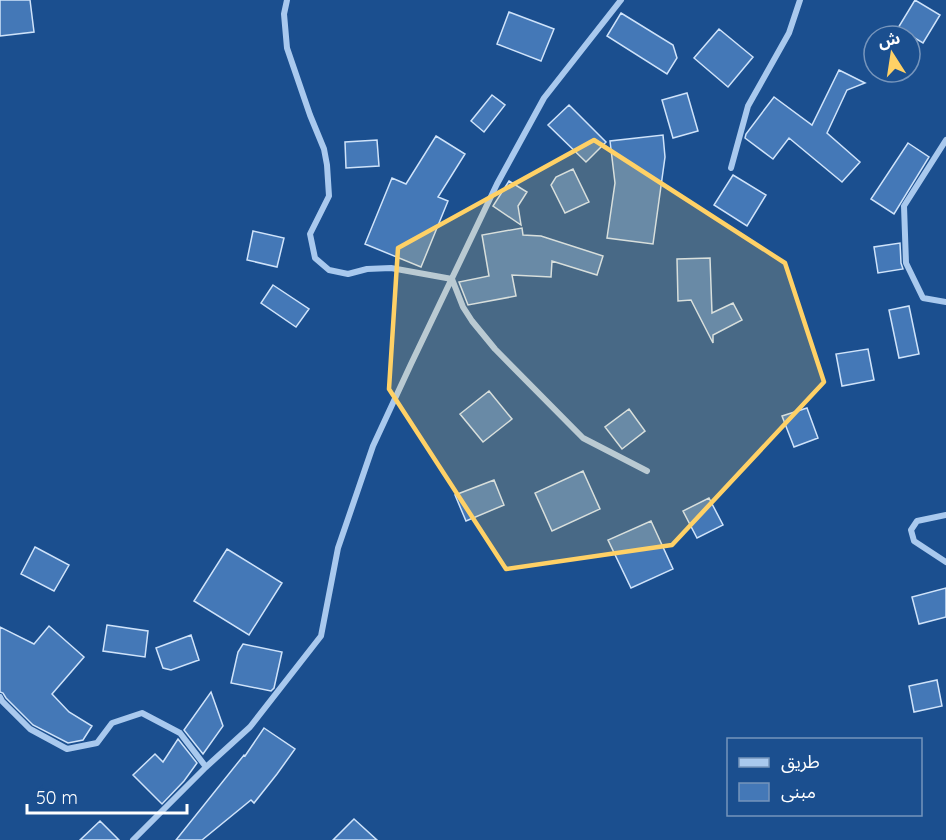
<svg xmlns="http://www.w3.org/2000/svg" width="946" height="840" font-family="Quicksand,'Noto Sans Arabic',sans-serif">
  <rect width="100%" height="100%" fill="#1b4f8f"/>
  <!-- building -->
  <path fill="#4478b7" stroke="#cfe3fa" stroke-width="1.5" d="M0 0H30L34 32 0 36Z
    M915 0 940 15 923 43 898 28Z
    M509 12 554 29 541 61 497 44Z
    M621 13 673 45 677 58 667 74 607 36Z
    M719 29 753 57 728 87 694 58Z
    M839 70 865 83 847 90 827 133 860 162 842 182 789 138 773 159 745 138 746 134 774 97 812 125Z
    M687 93 698 131 673 138 662 100Z
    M492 95 505 105 484 132 471 121Z
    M569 105 606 142 586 162 548 125Z
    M663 135 665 157 653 244 607 238 615 183 610 141Z
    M436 136 465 154 438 197 448 201 421 267 365 244 392 178 406 184Z
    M377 140 379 166 346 168 345 142Z
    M908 143 929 157 894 214 871 199Z
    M573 169 589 202 565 213 551 185 556 177Z
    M733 175 766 195 747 226 714 205Z
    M509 181 527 192 518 206 521 225 493 206Z
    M522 228 523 235 541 236 603 256 597 275 552 261 551 277 512 275 516 296 468 305 459 282 489 276 482 235Z
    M253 231 284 238 277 267 247 260Z
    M900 243 901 263 903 269 878 273 874 247Z
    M710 258 712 313 733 303 742 320 713 335V343L691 300 678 301 677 259Z
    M273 285 309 309 296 327 261 303Z
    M909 306 919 354 899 358 889 310Z
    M868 349 874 380 842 386 836 354Z
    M489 391 512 419 483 442 460 414Z
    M807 408 818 438 794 447 782 416Z
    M629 409 645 431 622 449 605 427Z
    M583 471 600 509 552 531 535 493Z
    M494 480 504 505 466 521 455 495Z
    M709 498 723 525 697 538 683 511Z
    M651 521 673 569 631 588 608 540Z
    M35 547 69 565 54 591 21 574Z
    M227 549 282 583 249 635 194 601Z
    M946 588V617L919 624 912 597Z
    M107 625 148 631 145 657 103 651Z
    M49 626 84 657 52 694 69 712 92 726 83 740 68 743 33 725 6 698 3 693 0 692V627L34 644Z
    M191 635 199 660 171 670 163 668 156 648Z
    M243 644 282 652 274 688 271 691 231 683 238 652Z
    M937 680 942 706 914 712 909 686Z
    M211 692 223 726 203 754 184 730Z
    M264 728 295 749 277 774 254 803 251 800 202 840H176L244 755 245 756Z
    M178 739 197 763 184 781 162 804 133 775 155 754 163 762Z
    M354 819 377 840H333Z
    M100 821 119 840H80Z"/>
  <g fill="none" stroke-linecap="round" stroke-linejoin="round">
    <!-- minor -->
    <path stroke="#a9c9ee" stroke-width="6" d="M287 0 284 14 287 48 310 115 324 149 327 165 329 196 310 234 315 258 329 270 348 274 367 269 391 268 452 279 463 307 472 321 495 349 583 438 647 471
      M946 140 904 206 906 263 923 298 946 302
      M731 168 748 106 789 33 800 0
      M946 515 917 521 911 530 914 541 946 562
      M0 697 2 701 30 729 67 749 97 743 112 723 142 713 180 733 206 767
      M133 840 206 767 250 727 321 636 338 548 373 446 411 364 497 184 544 98 621 0"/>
  </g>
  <!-- marked area -->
  <path fill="#ffd166" fill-opacity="0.2" stroke="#ffd166" stroke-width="4.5" stroke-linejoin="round" d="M594 140 785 263 824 382 672 545 506 569 389 389 398 248Z"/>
  <!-- legend -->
  <rect x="727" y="738" width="195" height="78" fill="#1b4f8f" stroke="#7695bc" stroke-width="1.5"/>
  <rect x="739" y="758" width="30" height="9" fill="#a9c9ee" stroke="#7695bc" stroke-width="1.5"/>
  <text x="781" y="768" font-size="18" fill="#ffffff">طريق</text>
  <rect x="739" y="783" width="30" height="18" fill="#4478b7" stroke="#7695bc" stroke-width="1.5"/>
  <text x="781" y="798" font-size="18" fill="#ffffff">مبنى</text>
  <!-- north arrow -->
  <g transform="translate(892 54) rotate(348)"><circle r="28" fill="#1b4f8f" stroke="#7695bc" stroke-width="1.5"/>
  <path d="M0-4.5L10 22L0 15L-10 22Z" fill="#ffd166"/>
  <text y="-9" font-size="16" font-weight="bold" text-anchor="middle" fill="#ffffff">ش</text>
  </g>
  <!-- scale -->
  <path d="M27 804v9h160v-9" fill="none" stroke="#ffffff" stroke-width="3"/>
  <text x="36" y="804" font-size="18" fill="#ffffff" stroke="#1b4f8f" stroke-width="4.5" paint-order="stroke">50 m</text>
</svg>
